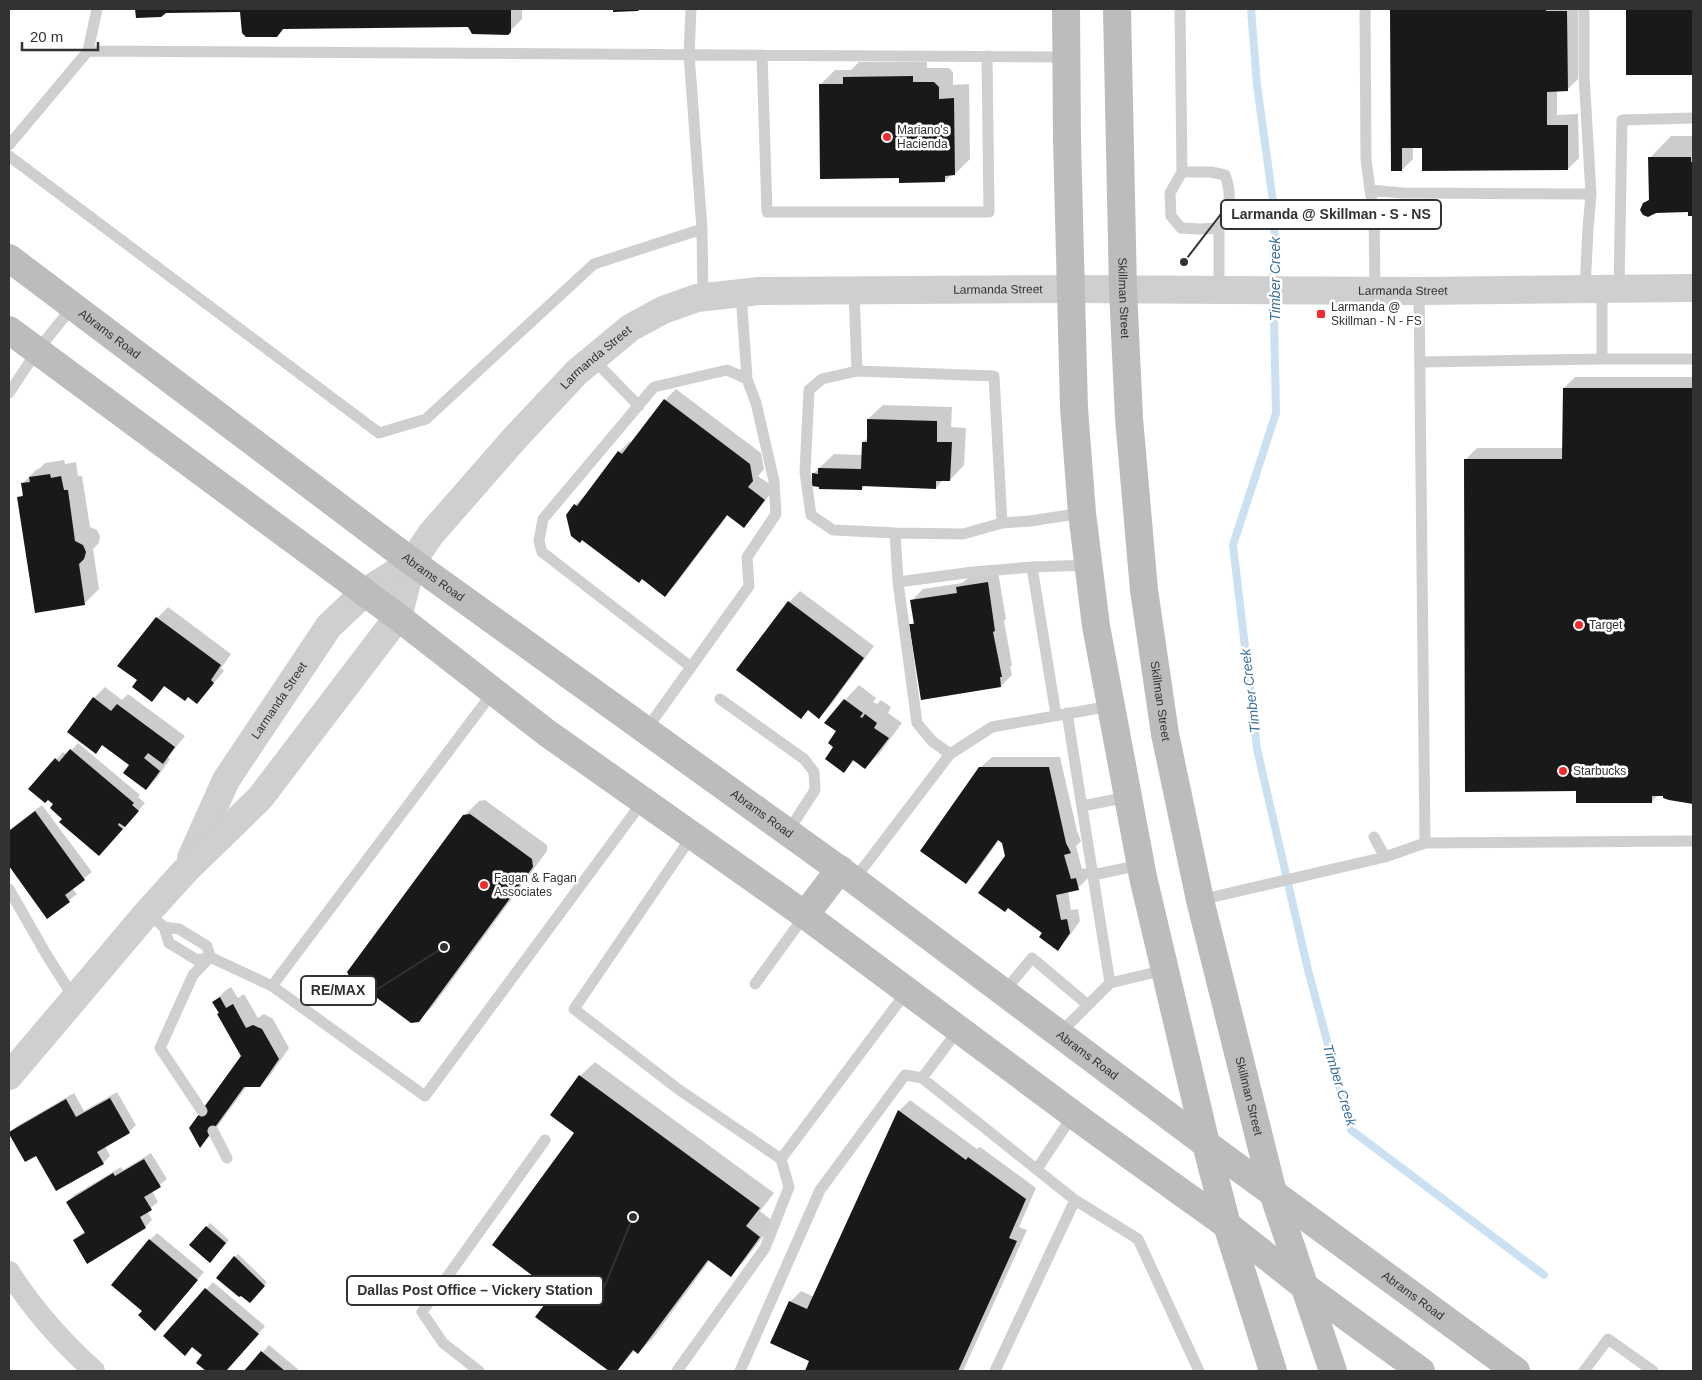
<svg xmlns="http://www.w3.org/2000/svg" width="1702" height="1380" font-family="Helvetica,sans-serif">
  <rect width="100%" height="100%" fill="#fff"/>
  <!-- shadow -->
  <path fill="#0003" d="M137 9H522V19L508 33 469 26 285 28 277 36 242 10 165 12 137 16Z
    M1391 9H1578V79L1567 90H1557V115L1578 114 1579 158 1568 169 1423 147H1413V159L1402 170H1393Z
    M1627 9H1693V73L1627 74Z
    M859 62H927V68H949L953 72V85L969 84 970 159 955 174H952L945 181 900 177 820 85 835 70H851Z
    M1671 136H1693V215H1689V211L1644 204 1650 198V158Z
    M1575 377H1693V803L1665 797 1664 794H1659L1652 802 1577 790 1466 459 1477 448H1564V388Z
    M676 389 761 453 764 469 758 476 775 488 754 515 743 526 728 515 676 584 665 595 575 505 586 494 587 495 619 452 630 441 632 443 665 400Z
    M883 405 952 407 951 427 966 428 964 465 950 480H943L936 488 865 485 862 489 813 474 834 454 863 455V442L868 438V419Z
    M64 460 65 464 76 462 78 476H82L90 527 97 530 100 536 99 543 93 549 99 589 84 604 19 498 24 493 22 484 37 469 40 468 45 463Z
    M998 572 1006 619 1004 621 1012 665 1010 667 1012 675 1001 686 910 625 915 621 912 600 923 589 962 583 969 577Z
    M800 591 874 646 830 706 819 717 809 709 801 717 789 602Z
    M168 607 231 654 221 668 224 671 207 691 188 696 166 685 152 700 139 680 157 618Z
    M859 685 876 698 873 702 877 704 881 700 891 707 888 713 902 723 880 753 865 768 855 760 844 771 835 747 845 700Z
    M105 687 122 700 128 694 185 736 168 757 170 759 157 778 146 789 131 765 103 744 96 752 69 732 94 698Z
    M78 743 140 795 138 797 145 803 106 848 64 818 55 804 30 789 63 752 67 755Z
    M992 757H1060L1077 831 1081 841 1076 846 1082 869 1087 868 1089 877 1078 888 1068 891 1071 910 1078 909 1080 921 1068 938 1057 949 1044 932 1006 856 1003 842 999 840 977 871 966 882 980 768Z
    M485 800 547 845V851L433 1006 418 1021 464 816 479 801Z
    M42 805 92 872 72 888 77 894 48 917 9 864V830Z
    M231 987 238 998 244 994 258 1018 264 1014 273 1019 289 1048 271 1074 260 1086H247L211 1135 200 1146 242 1056 214 1002 225 991Z
    M595 1062 774 1193 760 1211 774 1222 745 1260 730 1275 710 1260 653 1338 638 1353 635 1350 616 1371H611L537 1317 556 1292 576 1133 580 1076Z
    M117 1092 136 1125 129 1132 105 1146 110 1156 103 1163 37 1154 9 1133 17 1126 74 1093 84 1111Z
    M910 1100 977 1149 980 1147 1036 1188 1019 1227 1027 1230 963 1371H806L811 1361 790 1302 801 1291 814 1297 899 1111Z
    M151 1153 167 1179 152 1191 158 1202 147 1211 152 1220 145 1227 74 1240 85 1231 67 1202 74 1195 121 1167 123 1170Z
    M210 1223 229 1240 213 1258 191 1245Z
    M157 1233 204 1272 162 1322 144 1310 150 1240Z
    M238 1254 267 1282 253 1298 241 1294 235 1257Z
    M213 1282 265 1326 226 1371H208L197 1362 204 1355 193 1346 165 1336Z
    M269 1345 300 1371H246Z"/>
  <g fill="none" stroke-linecap="round" stroke-linejoin="round">
    <!-- stream -->
    <path stroke="#cbe0f0" stroke-width="8" d="M1251 9 1257 85 1275 216 1273 272 1276 413 1233 545 1257 749 1308 970 1351 1130 1544 1275"/>
  </g>
  <!-- building -->
  <path fill="#191919" d="M135 9H511V32L508 35 472 34 468 27 283 29 277 37H246L242 33 240 12 166 13 161 17 136 18Z
    M613 9H640L638 11 613 12Z
    M1390 9H1546V11H1567L1568 91 1547 92V125H1568V170L1422 171V148H1402V171H1391Z
    M1626 9H1693V75H1626Z
    M913 76V82H934L939 87V99L954 98 955 175 945 176V182L899 183V178L820 179 819 84H843V77Z
    M1648 157H1691V162H1693V216H1688V212L1656 213 1648 217 1643 215 1640 210 1643 203 1649 200Z
    M1563 388H1693V804L1669 800 1663 798V796H1652V803H1576V791L1465 792 1464 459H1562Z
    M664 399 750 464 753 481 748 487 765 500 744 528 727 515 665 597 642 579 639 583 582 540 580 543 571 536 566 515 574 504 577 506 618 451 622 454Z
    M867 419 937 421V442H952L950 481H936V489L862 486V490L819 489V487L812 486V473L818 474V468L861 469 862 442H867Z
    M50 474 51 478 61 476 64 490H68L75 541 83 545 86 552 84 559 79 564 85 605 35 613 17 497 23 496 21 483 30 482 29 477Z
    M988 582 995 631 993 632 1002 677H1000L1001 687 921 700 909 624H914L910 600 957 593 956 587Z
    M788 601 864 658 819 719 808 710 801 719 736 670Z
    M156 617 221 665 211 680 214 683 197 704 188 697 185 701 164 686 152 702 132 687 137 680 117 666Z
    M93 697 111 711 117 704 175 747 163 764 148 753 144 758 160 771 146 790 123 773 129 765 102 745 96 754 67 732Z
    M844 699 863 713 860 717 862 718 865 714 877 723 874 728 889 738 865 769 853 760 844 773 825 759 833 747 828 743 836 731 824 723Z
    M70 749 134 803 132 805 139 811 125 827 119 823 118 825 123 829 99 856 59 822 62 819 50 808 53 804 48 800 45 803 28 789 55 758 59 762Z
    M979 767H1049L1066 843 1071 853 1064 855 1071 879 1076 878 1079 890 1056 895 1061 920 1067 919 1070 933 1058 951 1039 937 1042 933 1008 908 1005 912 978 893 1005 856 1002 843 998 840 966 884 920 851Z
    M35 811 85 880 65 895 70 902 47 919 9 866V831Z
    M470 814 532 859 533 867 419 1022 411 1023 350 978 347 972 463 815Z
    M220 997 226 1008 233 1004 246 1028 253 1025 262 1029 279 1059 260 1087H244L200 1148 189 1128 241 1056 217 1014 219 1013 212 1002Z
    M579 1075 760 1208 746 1226 760 1237 731 1277 708 1260 638 1354 633 1350 617 1371H609L535 1317 554 1292 492 1245 574 1133 550 1115Z
    M110 1098 130 1133 97 1152 104 1164 56 1191 36 1156 25 1162 9 1134V1132L66 1099 76 1117Z
    M898 1110 966 1160 968 1157 1026 1199 1009 1238 1017 1241 958 1371H805L809 1361 770 1343 789 1301 807 1309Z
    M144 1159 161 1187 144 1197 152 1210 140 1217 146 1228 87 1264 73 1240 85 1233 66 1202 113 1173 115 1176Z
    M206 1226 226 1243 210 1263 189 1245Z
    M149 1239 198 1280 155 1331 138 1315 142 1311 111 1285Z
    M234 1256 265 1286 250 1303 241 1296 239 1297 216 1278Z
    M205 1288 259 1334 226 1371H206L196 1363 202 1355 192 1347 185 1356 163 1336Z
    M261 1351 285 1371H244Z"/>
  <g fill="none" stroke-linecap="round" stroke-linejoin="round">
    <!-- service -->
    <path stroke="#cfcfcf" stroke-width="11" d="M691 9 689 54 702 229
      M1180 9 1182 172 1170 193 1171 216 1181 228 1199 229 1219 228V291
      M1365 9 1366 159 1370 190 1374 214 1375 290
      M1584 9V75L1591 194 1588 229 1585 289
      M88 51 97 9
      M762 55 767 212H989L987 56
      M9 145 88 51 1066 57
      M9 156 379 433 426 419 594 264 702 229 703 297
      M1182 172H1211L1225 175C1233 197 1229 207 1219 228
      M1370 190 1402 193 1591 194
      M1619 289 1622 120 1693 118
      M854 291 857 371
      M1419 291 1425 843
      M741 293 747 379
      M593 359 639 406
      M1602 359H1693
      M1421 362 1602 359V289
      M9 393 37 351 73 306
      M1002 523 963 534 895 533 833 530 811 515 805 472 809 390 822 379 857 371 994 376 1002 523 1030 521 1082 513
      M895 533 898 582
      M1032 567 1056 715
      M720 699 804 759 814 772 815 790 787 833
      M1067 713 1110 983 1165 970
      M646 730 749 586 747 557 776 514 774 481 756 403 747 379 727 370 654 387 543 519 539 541 542 552 691 667
      M950 754 992 727 1111 706
      M1082 806 1128 797
      M1374 837 1385 857
      M1093 875 1140 865
      M854 880 950 754 932 741 917 723 898 582 973 572 1032 567 1089 565
      M9 889 46 954 74 998
      M1200 900 1385 857 1425 843 1693 841
      M148 913 164 927 169 943 197 960 210 957 272 986 425 1096 643 801
      M164 927 179 929 207 946 210 957
      M755 984 805 915
      M272 986 493 692
      M1004 992 1032 958 1088 1005
      M1059 1034 1110 983
      M922 1078 959 1029
      M202 1111 160 1048 193 975 210 957
      M213 1131 227 1158
      M781 1159 907 991
      M1037 1169 1073 1115
      M479 1371 443 1343 422 1312 545 1140
      M677 1371 765 1248 789 1187 781 1159 678 1089 574 1009 692 836
      M740 1371 820 1190 905 1075 922 1078 1075 1200
      M995 1371 1075 1200 1138 1239 1199 1371
      M1584 1371 1608 1339 1653 1371"/>
    <!-- minor -->
    <path stroke="#cfcfcf" stroke-width="22" d="M9 1272C32 1308 62 1342 94 1371"/>
    <!-- tertiary -->
    <g stroke="#cfcfcf" stroke-width="28">
      <path id="s1" d="M191 858 226 780 329 626 365 592 412 562"/>
      <path id="s2" d="M9 1076 147 913 185 871 260 798 398 617 412 562 431 534 515 438 577 372 630 328 663 310 697 298 759 291 1071 289 1419 291 1693 288"/>
    </g>
    <!-- secondary -->
    <g stroke="#bcbcbc" stroke-width="28">
      <path d="M1066 9 1067 140 1074 408 1082 513 1096 626 1143 877 1206 1144 1227 1225 1273 1371"/>
      <path id="s3" d="M1117 9 1123 290 1129 418 1144 590 1165 734 1200 900 1273 1193 1333 1371"/>
      <path id="s4" d="M9 258 412 562 854 880 1206 1144 1516 1371"/>
      <path d="M9 330 398 617 547 733 805 915 1086 1124 1227 1225 1304 1286 1421 1371"/>
      <path d="M805 915 840 869"/>
    </g>
  </g>
  <!-- markers -->
  <g fill="#f32a2d" stroke="#fff" stroke-width="2">
    <circle cx="887" cy="137" r="5"/>
    <rect x="1316" y="309" width="10" height="10" rx="2.5"/>
    <circle cx="1579" cy="625" r="5"/>
    <circle cx="1563" cy="771" r="5"/>
    <circle cx="484" cy="885" r="5"/>
  </g>
  <g text-anchor="middle" stroke-width="5" stroke-linejoin="round" paint-order="stroke">
    <!-- poi labels -->
    <g font-size="12" fill="#323232" stroke="#fff" text-anchor="start">
      <text x="897" y="134">Mariano's<tspan x="897" dy="14">Hacienda</tspan></text>
      <text x="1331" y="311">Larmanda @<tspan x="1331" dy="14">Skillman - N - FS</tspan></text>
      <text x="1589" y="629">Target</text>
      <text x="1573" y="775">Starbucks</text>
      <text x="494" y="882">Fagan &amp; Fagan<tspan x="494" dy="14">Associates</tspan></text>
    </g>
    <!-- street labels -->
    <g font-size="12" fill="#323232" stroke="#fff">
      <text dy="4" stroke="none"><textPath href="#s2" startOffset="1355">Larmanda Street</textPath></text>
      <text dy="4" stroke="none"><textPath href="#s2" startOffset="1760">Larmanda Street</textPath></text>
      <text dy="4" stroke="none"><textPath href="#s3" startOffset="289">Skillman Street</textPath></text>
      <text dy="4" stroke="none"><textPath href="#s4" startOffset="126">Abrams Road</textPath></text>
      <text dy="4" stroke="none"><textPath href="#s2" startOffset="935">Larmanda Street</textPath></text>
      <text dy="4" stroke="none"><textPath href="#s4" startOffset="531">Abrams Road</textPath></text>
      <text dy="4" stroke="none"><textPath href="#s3" startOffset="694">Skillman Street</textPath></text>
      <text dy="4" stroke="none"><textPath href="#s1" startOffset="181">Larmanda Street</textPath></text>
      <text dy="4" stroke="none"><textPath href="#s4" startOffset="936">Abrams Road</textPath></text>
      <text dy="4" stroke="none"><textPath href="#s4" startOffset="1341">Abrams Road</textPath></text>
      <text dy="4" stroke="none"><textPath href="#s3" startOffset="1099">Skillman Street</textPath></text>
      <text dy="4" stroke="none"><textPath href="#s4" startOffset="1746">Abrams Road</textPath></text>
    </g>
    <!-- water labels -->
    <g font-size="14" font-style="italic" fill="#38709c" stroke="#fff">
      <text transform="translate(1275 279) rotate(-90)" y="5">Timber Creek</text>
      <text transform="translate(1250 691) rotate(-97)" y="5">Timber Creek</text>
      <text transform="translate(1340 1085) rotate(73)" y="5">Timber Creek</text>
    </g>
  </g>
  <!-- callouts -->
  <path fill="none" stroke="#323232" stroke-width="2" d="M1184 262L1221 214M444 947L376 990M633 1217L603 1290"/>
  <g fill="#323232" stroke="#fff" stroke-width="2">
    <circle cx="1184" cy="262" r="5"/>
    <circle cx="444" cy="947" r="5"/>
    <circle cx="633" cy="1217" r="5"/>
  </g>
  <g fill="#fff" stroke="#323232" stroke-width="2">
    <rect x="1221" y="200" width="220" height="29" rx="5"/>
    <rect x="301" y="976" width="75" height="29" rx="5"/>
    <rect x="347" y="1276" width="256" height="29" rx="5"/>
  </g>
  <g font-size="14" text-anchor="middle" font-weight="bold" fill="#323232">
    <text x="1331" y="219">Larmanda @ Skillman - S - NS</text>
    <text x="338" y="995">RE/MAX</text>
    <text x="475" y="1295">Dallas Post Office – Vickery Station</text>
  </g>
  <!-- border -->
  <rect width="1702" height="1380" fill="none" stroke="#323232" stroke-width="20"/>
  <!-- scale -->
  <path d="M22 42v8h76v-8" fill="none" stroke="#323232" stroke-width="2.5"/>
  <text x="30" y="42" font-size="15" fill="#323232" stroke="#ffffff" stroke-width="4" paint-order="stroke">20 m</text>
</svg>
